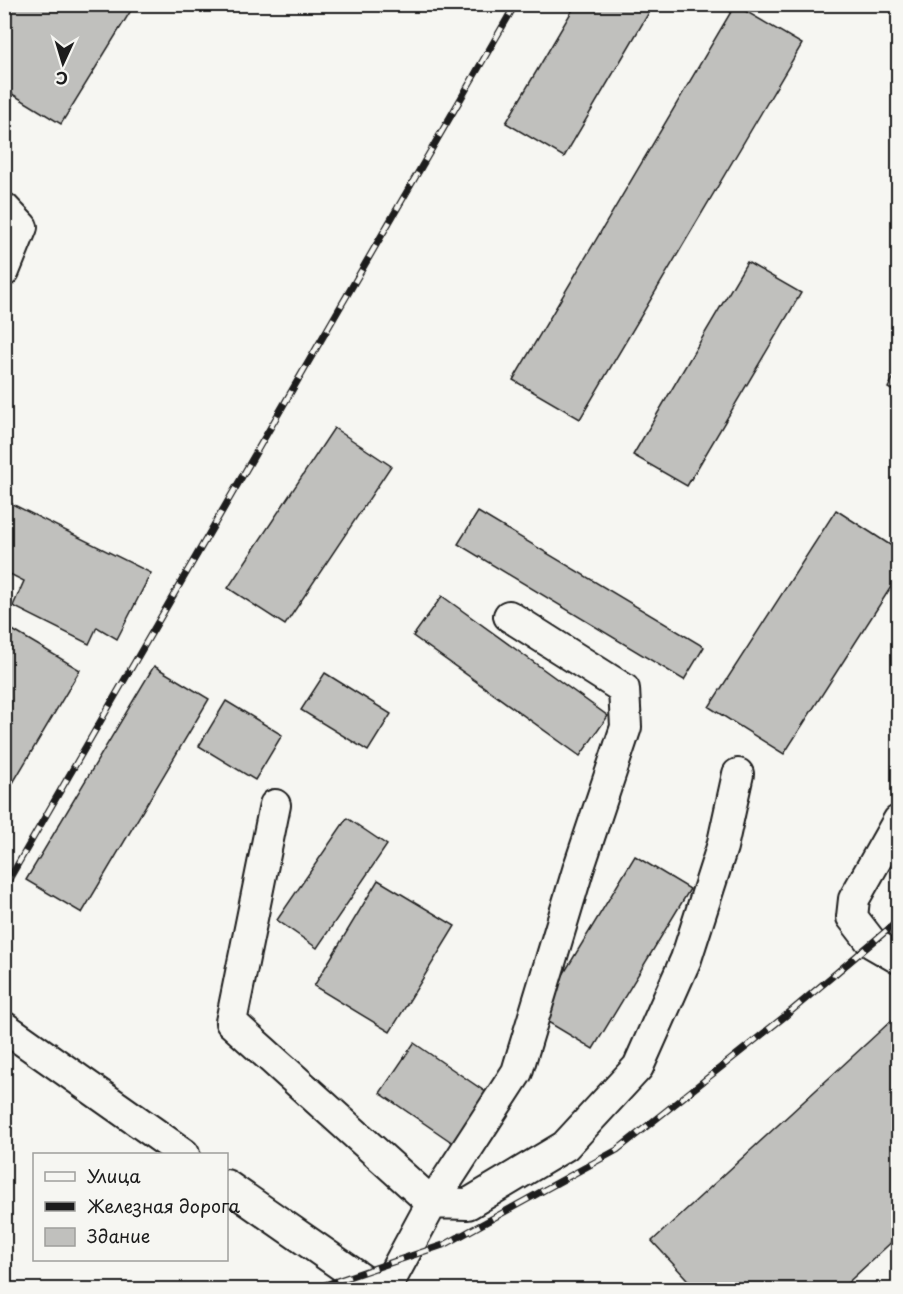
<svg xmlns="http://www.w3.org/2000/svg" width="903" height="1294" font-family="'Playpen Sans',sans-serif">
  <rect width="100%" height="100%" fill="#f6f6f2"/>
  <filter id="ink" filterUnits="userSpaceOnUse"><feTurbulence type="fractalNoise" baseFrequency=".0167" numOctaves="2"/><feDisplacementMap in="SourceGraphic" scale="12" xChannelSelector="R" yChannelSelector="G"/><feConvolveMatrix kernelMatrix="1 2 1 2 8 2 1 2 1" color-interpolation-filters="sRGB"/></filter>
  <g filter="url(#ink)">
    <!-- building -->
    <path fill="#c0c0bd" stroke="#1c1c1c" stroke-width="1.5" d="M4 4H135L61 124 4 89Z
      M576 4H654L564 157 506 123Z
      M735 5 802 44 580 419 513 380Z
      M747 262 801 293 687 486 633 455Z
      M898 369V394L888 388Z
      M334 428 391 466 285 625 228 588Z
      M4 500 151 573 117 639 97 627 89 644 13 606 24 581 4 571Z
      M836 510 898 550V576L784 754 709 707Z
      M478 512 704 647 684 680 458 544Z
      M442 596 608 716 580 756 413 636Z
      M4 625 80 670 4 798Z
      M154 666 209 699 82 913 26 880Z
      M325 673 391 714 368 751 301 710Z
      M226 701 282 735 255 780 199 746Z
      M347 818 387 845 317 948 277 920Z
      M635 856 690 889 593 1049 538 1016Z
      M378 880 455 926 390 1032 314 986Z
      M892 1020 898 1027V1236L840 1290H697L652 1241Z
      M414 1043 490 1095 456 1145 380 1093Z"/>
    <g fill="none" stroke-linecap="round" stroke-linejoin="round">
      <defs>
        <path id="minor" d="M4 208 22 227 4 271
          M509 616 624 689 626 727 578 870 517 1072 432 1203 468 1204 565 1146 638 1067 686 959 722 847 738 774
          M275 805 231 1022 432 1203 385 1290
          M898 821 854 899 852 917 872 943 898 958
          M4 1027 184 1154
          M226 1185 377 1290"/>
      </defs>
      <!-- minor casing -->
      <use href="#minor" stroke="#1c1c1c" stroke-width="34"/>
      <!-- minor -->
      <use href="#minor" stroke="#f6f6f2" stroke-width="30"/>
      <defs>
        <path id="rail" d="M4 888 515 5
          M310 1290 446 1244 617 1150 784 1017 898 921"/>
      </defs>
      <!-- rail casing -->
      <use href="#rail" stroke="#1c1c1c" stroke-width="7"/>
      <!-- rail -->
      <use href="#rail" stroke="#f6f6f2" stroke-width="4.5" stroke-dasharray="14" stroke-linecap="butt"/>
    </g>
  </g>
  <!-- margin -->
  <rect width="903" height="1294" fill="none" stroke="#f6f6f2" stroke-width="24"/>
  <rect x="12" y="12" width="879" height="1270" fill="none" stroke="#1c1c1c" stroke-width="2" filter="url(#ink)"/>
  <!-- legend -->
  <rect x="33" y="1153" width="195" height="108" fill="#f6f6f2" stroke="#9f9f9c" stroke-width="1.5"/>
  <rect x="45" y="1172" width="30" height="9" fill="#f6f6f2" stroke="#9f9f9c" stroke-width="1.5"/>
  <text x="87" y="1183" font-size="18" fill="#1c1c1c">Улица</text>
  <rect x="45" y="1202" width="30" height="9" fill="#1c1c1c" stroke="#9f9f9c" stroke-width="1.5"/>
  <text x="87" y="1213" font-size="18" fill="#1c1c1c">Железная дорога</text>
  <rect x="45" y="1228" width="30" height="18" fill="#c0c0bd" stroke="#9f9f9c" stroke-width="1.5"/>
  <text x="87" y="1243" font-size="18" fill="#1c1c1c">Здание</text>
  <!-- north arrow -->
  <g transform="translate(63 63) rotate(184)" stroke="#f6f6f2" stroke-width="4.5" paint-order="stroke">
  <path d="M0-4.5L10 22L0 15L-10 22Z" fill="#1c1c1c"/>
  <text y="-9" font-size="16" font-weight="bold" text-anchor="middle" fill="#1c1c1c">С</text>
  </g>
</svg>
